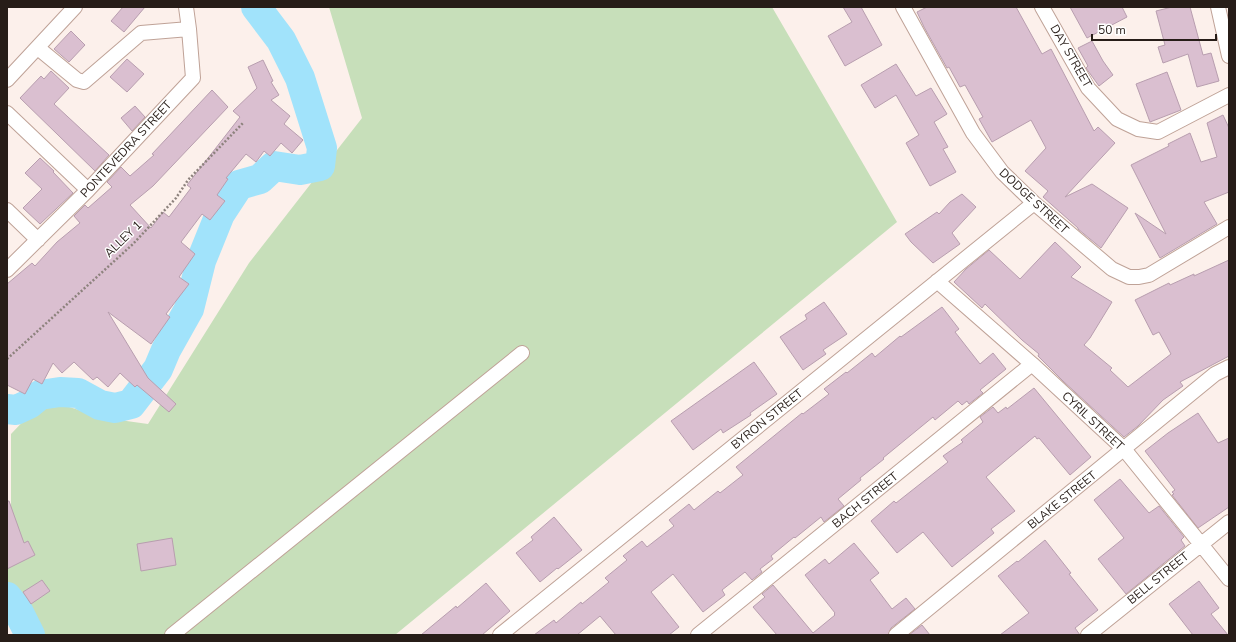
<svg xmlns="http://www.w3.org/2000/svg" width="1236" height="642" font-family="'Nunito Sans',sans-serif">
  <rect width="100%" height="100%" fill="#fcf0eb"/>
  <!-- green -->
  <path fill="#c7dfba" d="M329 7H772L897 222 395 635H19L7 601V534L11 524V434L35 409 66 406 105 418 148 424 249 263 362 118Z"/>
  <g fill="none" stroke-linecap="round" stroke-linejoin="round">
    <!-- river -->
    <path stroke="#a1e3fb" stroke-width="30" d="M7 409 16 410 29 404 40 395 60 392 78 393 100 405 115 408 131 404 158 369 166 350 189 309 201 261 220 214 239 185 260 179 274 166 300 170 320 166 322 148 300 78 281 40 256 7
      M7 597 17 609 30 635"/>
  </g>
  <!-- building -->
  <path fill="#dabfd0" stroke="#b89eaf" d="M123 7H145L124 32 111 21Z
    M843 7H861L882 45 845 66 828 36 852 22Z
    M927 7H1016L1042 54 1051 49 1094 131 1098 127 1115 143 1065 197 1092 184 1128 208 1101 248 1078 229V228L1043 197 1048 191 1025 171 1046 148 1031 120 992 142 979 119 983 117 965 85 960 87 949 67 947 68 924 27 917 12Z
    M1070 7H1122L1127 17 1087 38Z
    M1172 7H1190L1203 55 1211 53 1219 81 1197 87 1188 54 1163 63 1158 47 1165 45 1156 11Z
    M71 31 85 45 69 62 54 49Z
    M1092 41 1103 61 1113 75 1099 86 1086 68 1088 66 1078 48Z
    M127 59 144 74 127 92 110 77Z
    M263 60 273 81 271 82 279 95 271 100 290 116 284 124 303 140 292 153 281 143 270 156 264 151 256 162 246 154 226 178 228 179 217 195 225 201 210 220 202 214 181 242 195 254 179 277 189 284 166 314 170 317 151 344 108 312 148 378 176 404 169 412 137 385 135 387 120 373 108 387 97 377 93 380 74 362 62 373 53 363 42 384 33 379 25 394 7 385V284L32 263 35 266 57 242 80 223 74 216 85 205 88 208 112 187 107 182 121 167 130 176 154 155 152 154 212 90 228 107 153 186 130 205 151 228 163 212 169 217 191 188 187 185 240 117 233 111 257 88 248 67Z
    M896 64 916 96 931 88 947 114 934 122 948 147 943 149 956 172 930 186 906 143 919 135 896 95 875 108 861 85Z
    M51 71 69 88 54 104 109 155 95 171 20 98 41 76 44 79Z
    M1167 72 1181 110 1150 122 1136 84Z
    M135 106 145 117 132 131 121 118Z
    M1223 115 1229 128V192L1204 202 1217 224 1160 258 1135 213 1166 234 1131 165 1169 146 1168 144 1190 133 1201 162 1217 157 1207 123Z
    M40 158 54 171 53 172 73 193 40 224 23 208 42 189 25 173Z
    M962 194 976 207 952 233 960 244 933 263 911 242 905 234 937 212 939 214 950 202Z
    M1055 242 1081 267 1071 277 1112 302 1090 338 1084 345 1112 368 1110 370 1128 387 1171 354 1159 332 1153 335 1135 300 1169 283 1170 285 1194 274V276L1229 260V356L1180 382 1183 386 1163 400 1138 426 1124 437 1063 381 1038 356 1039 354 1022 340 985 304 982 308 954 282 966 269 989 250 1020 279Z
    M824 302 847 334 823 350 826 354 803 370 780 337 807 319 805 315Z
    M942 307 959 329 955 332 980 364 993 353 1006 369 980 390 983 393 969 404 967 401 962 405 958 401 935 420 933 417 883 458 884 459 860 478 861 480 838 499 844 506 824 522 821 517 795 538 794 537 771 556 773 559 760 569 762 572 752 580 745 572 722 590 725 595 703 612 673 574 651 592 679 627 669 635H616L600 616 577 635H534L554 620 556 623 581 602 582 604 609 582 605 578 627 560 623 556 642 541 647 547 674 526 669 520 689 504 694 510 718 491 720 493 743 475 736 467 802 413 803 414 829 394 824 389 846 372 847 373 872 353 875 357 900 336 901 337Z
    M754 362 777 394 750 413 751 415 723 433 721 429 693 450 671 421Z
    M1034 388 1091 457 1070 475 1039 438 1037 439 1035 436 986 477 1015 511 991 529 994 533 952 567 923 532 897 553 871 521 894 501 896 503 948 462 943 456 963 442 961 440 983 422 980 417 993 407 998 413 1006 407 1007 409Z
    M1198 413 1218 443 1229 438V507L1198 528 1172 495 1174 494 1172 492 1175 490 1145 451 1168 433Z
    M1120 479 1149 513 1159 506 1184 537 1181 540 1185 546 1126 594 1098 559 1124 538 1094 500Z
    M7 501H9L24 543 28 541 35 555 7 569Z
    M554 517 582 550 558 569 557 568 540 582 516 553 533 540 531 537Z
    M172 538 176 565 141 571 137 544Z
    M1045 540 1071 573 1069 574 1098 610 1075 628 1080 635H1000L1029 613 998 576 1017 561 1018 562Z
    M854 543 879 573 870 580 892 609 906 598 915 609 891 628 888 635H777L753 607 765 597 762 594 773 585 813 633 835 615 834 614 835 613 805 575 825 559 829 564Z
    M42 580 50 591 31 604 23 592Z
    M1199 581 1219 608 1211 614 1228 635H1193L1169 604Z
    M486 583 510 611 482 635H421L456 606 457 608Z
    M922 625 930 635H909Z"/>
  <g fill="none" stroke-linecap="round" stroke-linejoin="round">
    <defs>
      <path id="street" d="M903 7 973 133 1002 172 1034 203 1112 269 1129 277H1139L1149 275 1229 227
        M1042 7 1088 88 1117 119 1138 129 1158 132 1229 95
        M1218 7 1229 56
        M38 48 77 80 84 82 141 33 189 29
        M7 80 75 7
        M7 113 88 190
        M7 210 38 240
        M7 270 88 190 193 78 189 29 186 7
        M937 281 1032 364 1124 449 1229 579
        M172 635 522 353
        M500 635 1034 203
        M698 635 1032 364
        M896 635 1215 374 1229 367
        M1088 635 1229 522"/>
    </defs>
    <!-- street casing -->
    <use href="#street" stroke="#bfa297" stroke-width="16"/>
    <!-- path -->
    <path stroke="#8d827d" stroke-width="2.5" stroke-dasharray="2 2" stroke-linecap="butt" d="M7 359 133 244 176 198 188 180 243 123"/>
    <!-- street -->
    <use href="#street" stroke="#fff" stroke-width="14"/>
  </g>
  <g text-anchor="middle" stroke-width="3" stroke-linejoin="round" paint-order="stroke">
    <!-- street labels -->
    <g font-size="12" fill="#271d18" stroke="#fff">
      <text transform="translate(1071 56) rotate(60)" y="4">DAY STREET</text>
      <text transform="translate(126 149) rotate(-47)" y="4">PONTEVEDRA STREET</text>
      <text transform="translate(1034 201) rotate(43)" y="4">DODGE STREET</text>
      <text transform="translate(123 239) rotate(-44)" y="4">ALLEY 1</text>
      <text transform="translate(767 419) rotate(-39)" y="4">BYRON STREET</text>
      <text transform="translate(1093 421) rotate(43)" y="4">CYRIL STREET</text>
      <text transform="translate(865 500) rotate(-39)" y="4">BACH STREET</text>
      <text transform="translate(1062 500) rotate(-39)" y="4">BLAKE STREET</text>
      <text transform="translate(1158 578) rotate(-39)" y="4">BELL STREET</text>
    </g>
  </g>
  <!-- border -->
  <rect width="1236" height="642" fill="none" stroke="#271d18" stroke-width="16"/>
  <!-- scale -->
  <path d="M1092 34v6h124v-6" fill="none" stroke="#271d18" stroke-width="2"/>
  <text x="1098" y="34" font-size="12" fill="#271d18" stroke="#ffffff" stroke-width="3" paint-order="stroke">50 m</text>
</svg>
